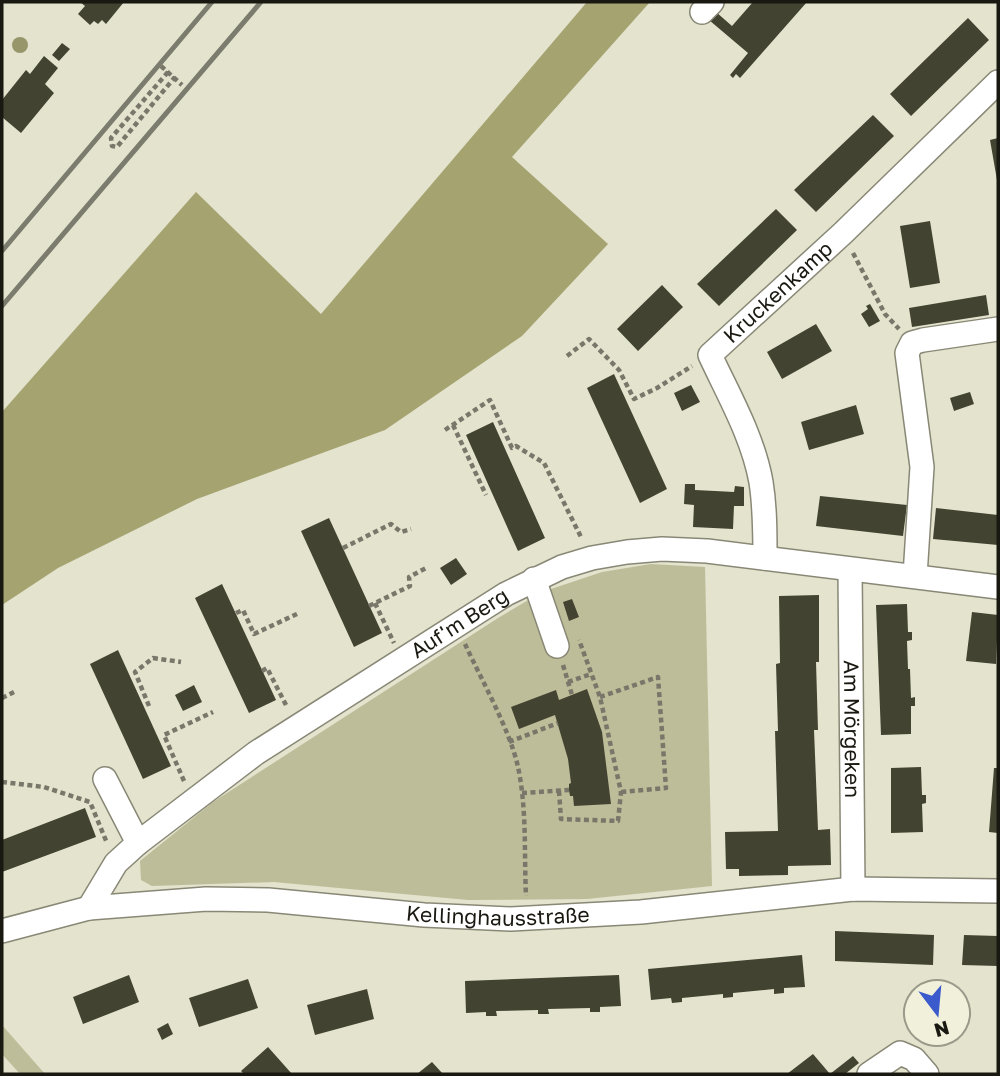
<svg xmlns="http://www.w3.org/2000/svg" width="1000" height="1076" font-family="'Golos Text',sans-serif">
  <rect width="100%" height="100%" fill="#e3e3ce"/>
  <!-- green -->
  <path fill="#bebd99" d="M651 564 705 567 712 886 587 899 468 900 274 882 152 886 141 880 140 861 213 802 498 618 542 592 602 572Z
    M2 1025 45 1074H20L2 1054Z"/>
  <!-- forest -->
  <path fill="#a5a370" d="M587 2H650L512 157 608 244 522 336 385 430 197 499 58 568 2 605V412L196 192 321 314Z"/>
  <!-- building -->
  <path fill="#434332" d="M80 2H124L106 24 102 20 98 24 94 21 90 25 78 14 85 6Z
    M753 2H807L740 78 736 74 733 78 730 75 748 53 709 20 716 12 732 26Z
    M968 18 989 40 911 116 890 94Z
    M62 43 70 49 59 61 52 55Z
    M44 56 58 68 45 84 54 93 21 133 2 117V100L26 70 30 74Z
    M873 115 894 136 816 212 794 190Z
    M998 138V180H997L990 140Z
    M776 209 797 230 719 306 697 284Z
    M930 221 940 283 910 288 900 226Z
    M662 285 683 307 638 351 617 329Z
    M986 295 989 315 912 327 909 308Z
    M870 304 880 321 869 327 861 314 868 309 866 306Z
    M816 324 832 351 782 379 767 352Z
    M614 374 667 489 640 503 587 388Z
    M691 385 700 402 682 411 674 393Z
    M970 392 974 404 954 411 950 398Z
    M856 405 864 434 809 450 801 422Z
    M493 422 545 538 518 551 466 435Z
    M685 484H695V490L715 491 734 492 735 486 744 487V506H734L733 529 693 527 694 505 684 504Z
    M820 496 907 505 903 536 816 526Z
    M936 508 998 515V545L933 539Z
    M329 518 382 633 354 647 301 531Z
    M456 558 467 574 451 585 440 568Z
    M222 584 276 700 249 713 195 598Z
    M819 595V662H816L818 730H814L818 830 830 829 831 865 788 866V875L739 876V869H726L725 832 778 831 775 731H778L776 664 780 663 779 596Z
    M572 599 579 617 569 621 563 602Z
    M907 604 908 632H912V640L907 641 908 669H910L911 698 915 697V706H911V734L881 735 876 605Z
    M972 612 998 615 996 664 966 661Z
    M118 650 171 766 143 779 90 664Z
    M194 685 202 702 183 711 175 695Z
    M587 689 602 732 611 804 574 806 573 796H570L569 790V784L571 783 568 759 555 715 519 729 511 707 556 690 559 700Z
    M921 767 922 795H926V803L922 804 923 832 891 833V768Z
    M994 768H998V833L989 832Z
    M85 808 96 837 2 872V840Z
    M835 931 934 935 933 965 835 961Z
    M964 935 998 936V966L962 965Z
    M802 955 805 987 784 988V993L774 994V989L733 993V997L723 998V994L682 998V1002L672 1003 671 998 651 1000 648 969Z
    M129 975 139 1002 83 1024 73 997Z
    M619 975 621 1006 600 1007V1012H590V1008L548 1009 549 1014H538V1010L496 1011 497 1016H486V1012L466 1013 465 981Z
    M248 979 258 1008 199 1027 189 998Z
    M367 989 374 1019 315 1035 307 1005Z
    M168 1023 173 1034 162 1040 157 1029Z
    M268 1047 292 1074H244L241 1071Z
    M813 1054 830 1074 853 1056 859 1063 845 1074H787Z
    M432 1062 443 1074H417Z"/>
  <g fill="none" stroke-linecap="round" stroke-linejoin="round">
    <defs>
      <g id="minor">
        <path d="M702 12 712 2"/>
        <path id="s1" d="M765 558C765 532 765 507 761 482 753 437 729 396 710 355L843 233 998 82"/>
        <path id="s2" d="M850 570 853 889"/>
        <path d="M915 576 922 467 907 353 912 343 923 340 998 329"/>
        <path d="M534 579 557 646"/>
        <path d="M105 779 138 843"/>
        <path id="s3" d="M89 908 116 863 138 843 256 753 506 594 562 567 592 558 627 552 662 549 707 551 998 587"/>
        <path id="s4" d="M2 931 89 908 206 899 268 900 424 915 511 919 641 912 853 889 998 891"/>
        <path d="M869 1074 900 1053 914 1059 927 1074"/>
      </g>
    </defs>
    <!-- minor casing -->
    <use href="#minor" stroke="#898876" stroke-width="26"/>
    <!-- path -->
    <path stroke="#78776a" stroke-width="4.5" stroke-dasharray="5 3.5" stroke-linecap="butt" d="M161 66 182 85
      M168 72 111 138 112 146 117 147 121 142 175 77
      M853 253 885 314 899 329
      M567 356 589 339 619 370 634 399 657 388 692 366
      M453 425 486 495
      M445 430 490 400 512 448 516 446 544 463 582 539
      M343 548 391 524 401 532 411 529
      M375 603 394 643
      M369 606 410 586 409 577 428 567
      M236 613 243 610 254 634 299 613
      M465 644C481 679 510 730 518 767 527 809 524 854 526 896
      M563 665 572 695
      M262 671 267 668 287 707
      M568 682 591 674
      M600 697 658 677 666 788 621 792
      M2 698 14 692
      M149 706 135 672 153 658 181 662
      M509 742 558 723
      M184 781 164 735 213 712
      M2 782 44 787 90 802 107 843
      M559 791 561 819 618 821 621 792 600 697 579 640
      M522 793 569 790"/>
    <!-- minor -->
    <use href="#minor" stroke="#fff" stroke-width="23"/>
    <!-- rail -->
    <path stroke="#7c7c6e" stroke-width="5" d="M2 251 212 2
      M2 306 261 2"/>
  </g>
  <!-- trees -->
  <circle fill="#97956a" cx="20" cy="45" r="8"/>
  <g text-anchor="middle" stroke-width="7" stroke-linejoin="round" paint-order="stroke">
    <!-- street labels -->
    <g font-size="21" fill="#191811" stroke="#f0f0db">
      <text dy="7" stroke="none"><textPath href="#s1" startOffset="306">Kruckenkamp</textPath></text>
      <text dy="7" stroke="none"><textPath href="#s3" startOffset="472">Auf'm Berg</textPath></text>
      <text dy="7" stroke="none"><textPath href="#s2" startOffset="159">Am Mörgeken</textPath></text>
      <text dy="7" stroke="none"><textPath href="#s4" startOffset="500">Kellinghausstraße</textPath></text>
    </g>
  </g>
  <!-- border -->
  <rect width="1000" height="1076" fill="none" stroke="#191811" stroke-width="7"/>
  <!-- north arrow -->
  <g transform="translate(937 1013) rotate(164)"><circle r="33" fill="#f0f0db" stroke="#9a9a8a" stroke-width="2"/>
  <path d="M0-5L12 26L0 18L-12 26Z" fill="#3b5acb"/>
  <text y="-10" font-size="19" font-weight="bold" text-anchor="middle" fill="#191811">N</text>
  </g>
</svg>
